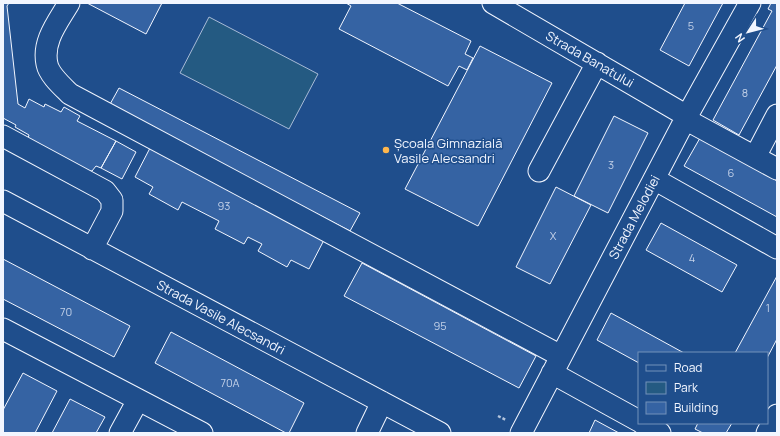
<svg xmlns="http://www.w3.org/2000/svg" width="780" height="436" font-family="Manrope,sans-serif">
  <rect width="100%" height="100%" fill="#1f4e8c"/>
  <!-- green -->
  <path fill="#245a82" stroke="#a8bbd7" d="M209 17 318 74 289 129 180 73Z"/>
  <!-- building -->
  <path fill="#3563a3" stroke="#f2f6ff" d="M3 3H9L7 6 18 104 25 108 29 99 44 107 45 104 61 112 64 107 80 116 77 121 116 141 101 168 96 166 92 171H89L28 138 29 135 15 127 16 125 3 118Z
    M87 3H162L146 34Z
    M346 3H397L471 41 465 54 473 58 467 70 459 66 448 86 339 29 351 6Z
    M685 3H723L689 66 660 50Z
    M771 3H777V65L739 135 713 120 772 11 768 9Z
    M480 46 552 83 478 226 405 189Z
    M119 88 360 213 350 231 109 106Z
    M614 116 648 133 608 213 574 196Z
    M700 138 777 181V217L684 166Z
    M116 141 136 152 122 179 101 168Z
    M150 148 324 240 309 269 291 260 287 267 258 251 262 244 248 237 244 244 215 229 219 221 182 202 178 210 149 194 153 187 135 177Z
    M556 187 591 205 550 284 516 267Z
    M661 223 737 265 722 292 646 250Z
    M3 259 130 326 114 357 3 299Z
    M362 263 536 356 519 388 344 296Z
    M777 276V339L767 358V353H735Z
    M611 313 684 353H639V363L597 340Z
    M171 332 304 403 289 433H286L155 363Z
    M23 373 57 391 35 433H3V410Z
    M70 399 105 417 96 433H52Z
    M595 420 619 433H589Z
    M698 423H732L726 433H703L695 429Z"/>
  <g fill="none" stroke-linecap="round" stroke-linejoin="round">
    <defs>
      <path id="minor" d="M69 3C58 22 42 41 47 64 49 75 63 87 70 94L561 356
        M493 3 687 116
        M685 119 777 169
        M3 136 105 191 112 200V211L92 249
        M755 157 777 115
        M539 171 597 63
        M654 179 777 248
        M3 201 440 433
        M3 329 202 433
        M552 373 639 421
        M642 423 660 433
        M120 433 138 400
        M367 433 382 402
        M521 433 687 116 750 3
        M767 433 777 415"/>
    </defs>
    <!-- minor casing -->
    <use href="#minor" stroke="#f2f6ff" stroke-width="23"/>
    <!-- path -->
    <path stroke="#b3c4dc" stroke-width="2.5" stroke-dasharray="3 2" stroke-linecap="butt" d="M498 416 506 420"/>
    <!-- minor -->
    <use href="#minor" stroke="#1f4e8c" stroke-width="21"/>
  </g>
  <!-- markers -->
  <circle fill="#ffb74d" stroke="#1f4e8c" stroke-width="1.5" cx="386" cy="150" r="4"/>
  <g text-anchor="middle" stroke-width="3" stroke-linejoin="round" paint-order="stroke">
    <!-- number labels -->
    <g font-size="11" fill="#c3d1e8">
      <text x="691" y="30">5</text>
      <text x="745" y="97">8</text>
      <text x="611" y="169">3</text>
      <text x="731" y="177">6</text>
      <text x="224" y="210">93</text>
      <text x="553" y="240">X</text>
      <text x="692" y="262">4</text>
      <text x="768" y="312">1</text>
      <text x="66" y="316">70</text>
      <text x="440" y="330">95</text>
      <text x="230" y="387">70A</text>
    </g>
    <!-- street labels -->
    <g font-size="13" fill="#f2f6ff" stroke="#1f4e8c">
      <text transform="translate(590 59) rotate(30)" y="5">Strada Banatului</text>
      <text transform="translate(634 217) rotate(-62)" y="5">Strada Melodiei</text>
      <text transform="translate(221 317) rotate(28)" y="5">Strada Vasile Alecsandri</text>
    </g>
    <!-- poi labels -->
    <g font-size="13" fill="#f2f6ff" stroke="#1f4e8c" text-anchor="start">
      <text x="394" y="148">Școala Gimnazială<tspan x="394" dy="15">Vasile Alecsandri</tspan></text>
    </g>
  </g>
  <!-- border -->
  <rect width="780" height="436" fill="none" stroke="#f2f6ff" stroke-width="8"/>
  <!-- legend -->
  <rect x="638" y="352" width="130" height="72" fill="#1f4e8c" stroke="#7391ba"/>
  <rect x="646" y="365" width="20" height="6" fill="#1f4e8c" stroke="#7391ba"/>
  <text x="674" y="372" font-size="12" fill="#f2f6ff">Road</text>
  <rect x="646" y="382" width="20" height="12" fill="#245a82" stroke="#7391ba"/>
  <text x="674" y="392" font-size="12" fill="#f2f6ff">Park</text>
  <rect x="646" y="402" width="20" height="12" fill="#3563a3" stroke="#7391ba"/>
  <text x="674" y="412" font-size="12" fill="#f2f6ff">Building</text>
  <!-- north arrow -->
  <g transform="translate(748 32) rotate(234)" stroke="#1f4e8c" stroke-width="3" paint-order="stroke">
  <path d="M0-3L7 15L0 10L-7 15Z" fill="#f2f6ff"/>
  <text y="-6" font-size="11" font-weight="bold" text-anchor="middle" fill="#f2f6ff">N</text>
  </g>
</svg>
